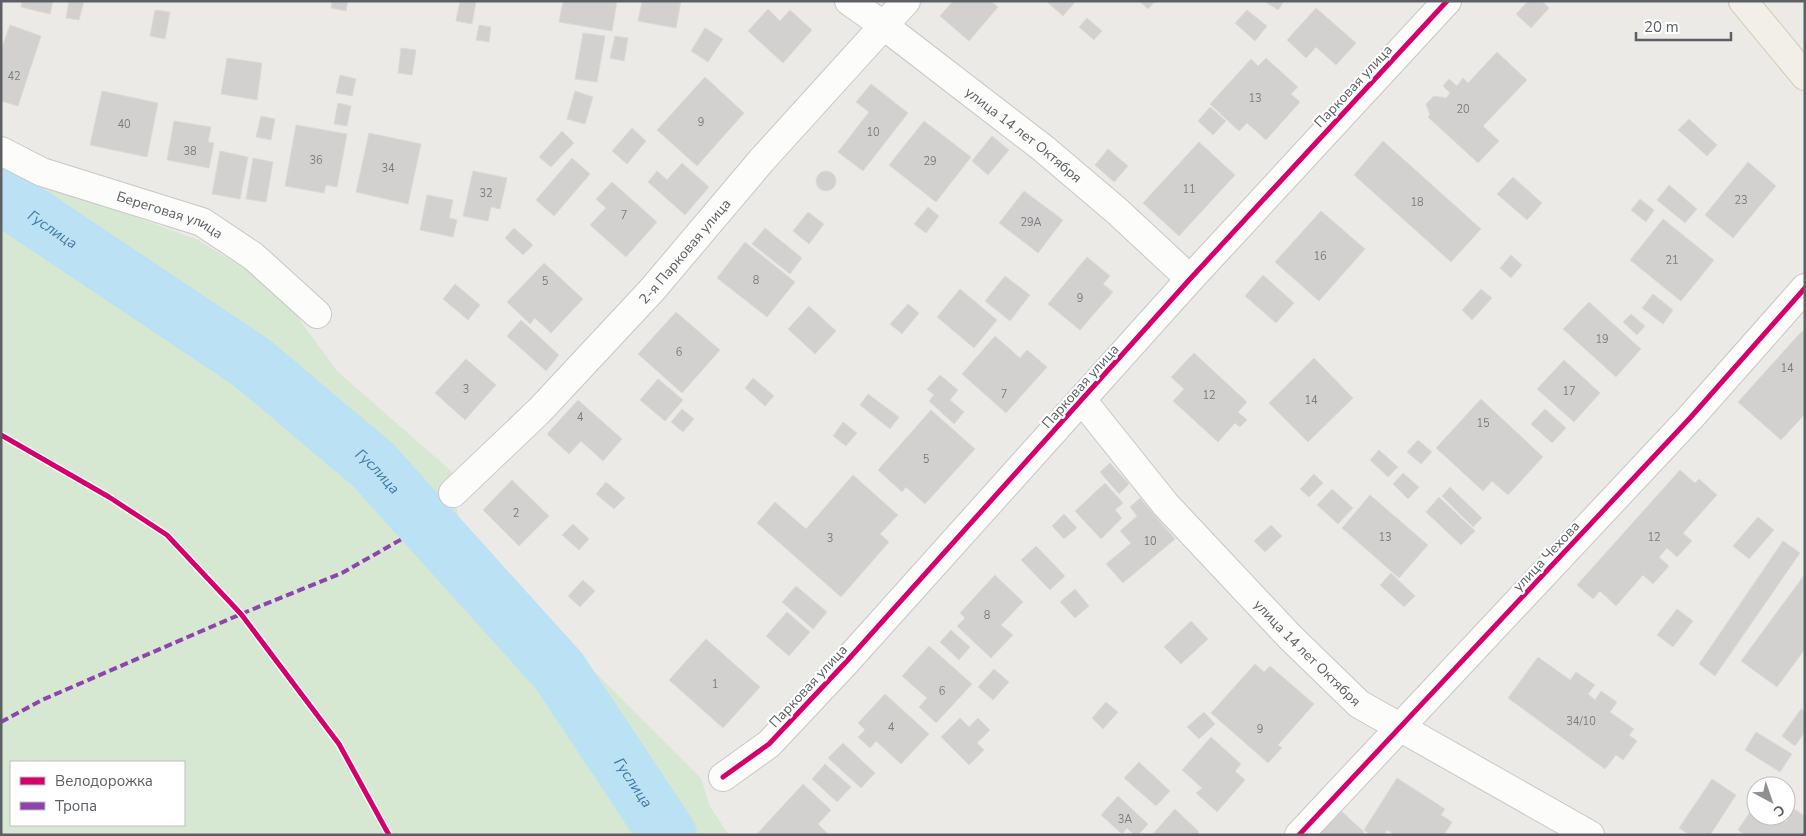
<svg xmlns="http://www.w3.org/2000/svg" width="1806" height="836" font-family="'Nunito Sans',sans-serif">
  <rect width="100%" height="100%" fill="#eceae6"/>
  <!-- green -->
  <path fill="#d6e7d2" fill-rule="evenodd" d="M1 164 9 171 198 240 253 273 296 315 337 371 451 471 462 541 574 652 578 654 595 672 701 778 710 807 729 835H1ZM11 762H184V825H11Z"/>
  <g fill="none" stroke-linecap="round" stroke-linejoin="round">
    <!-- river -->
    <path stroke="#bbe1f5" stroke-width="58" id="s1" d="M1 195 252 363 373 465 559 671 668 835"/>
  </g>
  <!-- building -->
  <path fill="#d3d1d0" stroke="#dcdad6" d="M22 1H53L50 14 21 7Z
    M69 1H84L79 20 66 18Z
    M332 1H348L346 11 331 8Z
    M460 1H476L472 24 456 21Z
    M563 1H617L612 31 559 22Z
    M642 1H681L676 28 638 21Z
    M953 1H991L998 7 969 41 940 16Z
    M1046 1H1076L1063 16Z
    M1139 1H1155L1148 9Z
    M1264 1H1284L1278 10Z
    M1528 1H1542L1549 8 1531 28 1516 14Z
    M1316 8 1356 43 1336 65 1316 47 1306 58 1287 40Z
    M768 9 780 21 790 10 812 30 783 63 748 31Z
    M155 10 170 12 165 39 150 36Z
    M1247 10 1267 26 1255 41 1235 23Z
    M1087 18 1102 31 1094 40 1079 27Z
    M10 25 41 36 18 106 1 101V50Z
    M479 25 491 27 489 42 476 40Z
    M705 28 723 39 708 62 691 51Z
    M583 33 605 36 597 82 575 79Z
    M615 36 628 38 624 61 610 58Z
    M401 48 416 50 412 75 398 73Z
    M1497 52 1527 80 1483 126 1499 141 1478 163 1428 117 1430 115 1426 104 1434 96 1446 98 1450 93 1443 86 1449 79 1457 86 1463 78 1468 83Z
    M227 58 262 63 257 100 221 94Z
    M1266 58 1298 87 1291 94 1300 102 1266 140 1247 123 1239 131 1210 104 1251 59 1258 66Z
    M340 75 356 79 352 96 336 93Z
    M705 77 744 113 697 166 657 130Z
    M871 84 908 113 863 171 838 152 869 112 856 102Z
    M102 91 158 103 147 157 90 145Z
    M575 91 593 97 585 124 567 119Z
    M338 103 351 106 347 126 334 124Z
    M1210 107 1226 121 1213 135 1198 121Z
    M261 116 275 119 271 140 256 137Z
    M1689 119 1717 145 1707 156 1678 130Z
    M174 121 211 127 208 142 214 143 209 168 167 160Z
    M924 121 971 157 936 202 889 165Z
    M296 125 347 134 337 187 326 185 324 193 285 186Z
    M632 128 646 141 627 164 612 151Z
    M562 131 574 143 551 167 539 157Z
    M369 133 421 144 408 204 356 192Z
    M992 136 1009 150 988 175 972 161Z
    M1383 141 1481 229 1451 262 1354 175Z
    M1199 142 1235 175 1179 236 1143 203Z
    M1108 149 1128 166 1114 182 1095 165Z
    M220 151 248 157 240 199 212 194Z
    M253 158 273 162 266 202 246 199Z
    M572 158 590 174 554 216 536 200Z
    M1748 162 1776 186 1733 238 1705 215Z
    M682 163 709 187 685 215 648 182 657 171 667 180Z
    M473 171 507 178 500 209 491 207 488 221 463 216Z
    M816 181a10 10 0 1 1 20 0a10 10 0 1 1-20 0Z
    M1513 177 1542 203 1527 220 1497 194Z
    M612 182 657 222 626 257 590 225 606 208 596 199Z
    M1669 185 1697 209 1685 223 1657 200Z
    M1024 191 1063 220 1038 253 999 223Z
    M427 195 453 200 449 218 457 220 453 237 420 230Z
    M1640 199 1654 210 1646 222 1631 210Z
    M928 207 939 216 926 233 914 224Z
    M1321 211 1365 249 1319 301 1275 262Z
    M808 212 824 224 809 244 793 231Z
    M1663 219 1714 260 1681 301 1630 260Z
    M514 228 533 245 523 255 505 238Z
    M765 228 802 258 790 274 752 244Z
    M745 242 795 282 767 317 717 278Z
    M1511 255 1522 265 1511 278 1500 268Z
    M1087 257 1110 276 1103 284 1113 292 1080 330 1048 304Z
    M544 263 583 299 551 333 535 318 530 324 507 302Z
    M1263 275 1294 303 1276 323 1245 296Z
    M1005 276 1030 295 1010 321 985 301Z
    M455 284 480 305 468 320 443 299Z
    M960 289 997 320 974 348 937 317Z
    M1481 289 1492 298 1472 320 1462 310Z
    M1653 294 1673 310 1663 324 1642 308Z
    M1589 302 1641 349 1616 377 1563 329Z
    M908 304 919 313 902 334 890 324Z
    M809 306 836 331 815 354 788 329Z
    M676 312 720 350 682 393 638 354Z
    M1631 314 1645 326 1637 335 1623 322Z
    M521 320 559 355 546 371 507 336Z
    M1802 331 1805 334V414L1781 440 1738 402Z
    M995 336 1020 358 1027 350 1047 367 1006 413 962 374Z
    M1194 353 1247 402 1238 412 1247 420 1240 427 1235 423 1218 442 1173 401 1184 389 1171 377Z
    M1314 358 1353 398 1308 442 1269 403Z
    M466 359 496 385 465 420 435 393Z
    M1564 360 1600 393 1574 422 1537 389Z
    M940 375 958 390 950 400 964 412 954 424 929 401 934 395 927 389Z
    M753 378 774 396 765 406 745 388Z
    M658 379 683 400 665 421 640 400Z
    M868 394 899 417 890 429 860 405Z
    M1481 399 1543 457 1508 495 1492 481 1483 491 1436 448Z
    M578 400 622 439 603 461 581 441 569 454 547 434Z
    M682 409 694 419 683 432 671 422Z
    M1545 409 1566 428 1552 443 1531 424Z
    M931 410 975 449 925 504 906 487 902 492 878 470Z
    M843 422 857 433 846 446 833 436Z
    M1418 440 1432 452 1421 464 1407 452Z
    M1379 450 1398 467 1388 477 1370 460Z
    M1110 463 1129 484 1119 494 1100 472Z
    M1680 470 1695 483 1699 479 1717 495 1683 533 1692 541 1677 557 1667 548 1659 557 1669 566 1653 584 1643 575 1616 606 1600 591 1593 599 1577 585Z
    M1403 473 1419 487 1408 499 1393 484Z
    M1314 474 1323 483 1309 497 1300 489Z
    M853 475 898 515 880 534 889 542 841 597 757 523 775 502 806 529Z
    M512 480 549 516 519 546 483 510Z
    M606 482 625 498 614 509 596 494Z
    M1105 483 1123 503 1115 510 1122 518 1101 539 1075 511Z
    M1450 487 1482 518 1473 527 1442 496Z
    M1332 489 1353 508 1338 524 1317 505Z
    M1370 495 1428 545 1399 578 1342 528Z
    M1439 497 1475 531 1461 545 1426 512Z
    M1140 498 1175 539 1123 583 1106 564 1131 543 1120 531 1137 516 1130 507Z
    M1064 514 1077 528 1064 539 1052 526Z
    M1758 517 1774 530 1749 559 1733 546Z
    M573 524 589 539 579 550 562 535Z
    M1271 525 1282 536 1265 552 1254 541Z
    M1783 541 1800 553 1715 676 1699 664Z
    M1036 546 1065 576 1050 590 1021 560Z
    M1391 573 1415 596 1404 607 1380 585Z
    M1805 574V649L1777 687 1741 661Z
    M995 575 1023 602 1001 625 1013 635 991 658 957 626 965 618 960 613Z
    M583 580 595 591 580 607 568 596Z
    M796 586 827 612 813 629 782 602Z
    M1075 589 1089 606 1075 618 1060 602Z
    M1677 609 1693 621 1673 647 1657 635Z
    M787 612 810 632 789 656 766 636Z
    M1191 621 1208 639 1181 664 1164 647Z
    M951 630 970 647 959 660 940 642Z
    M706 639 760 687 723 728 669 680Z
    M929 646 972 684 936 723 919 707 927 698 902 676Z
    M1538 657 1570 680 1576 672 1595 685 1588 694 1595 700 1601 691 1617 702 1610 712 1634 729 1629 735 1637 741 1623 760 1616 755 1605 769 1508 698Z
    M1255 664 1264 672 1270 666 1314 704 1278 745 1282 748 1268 763 1211 713Z
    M994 669 1009 682 993 700 978 687Z
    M885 694 929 734 901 764 876 741 870 748 858 737 865 730 858 723Z
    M1106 702 1118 712 1103 729 1092 718Z
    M1801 709 1805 712V732L1795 746 1782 736Z
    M1204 712 1215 724 1199 739 1187 727Z
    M960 718 969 727 978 718 990 730 977 743 984 750 969 765 941 737Z
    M1756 732 1792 754 1780 772 1745 750Z
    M1211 737 1241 764 1235 771 1245 780 1217 812 1196 793 1202 788 1182 770Z
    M843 743 875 773 861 788 828 758Z
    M1139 762 1170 791 1156 806 1124 778Z
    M825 764 851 787 837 802 812 779Z
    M1397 778 1445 809 1441 815 1452 822 1444 835H1395L1387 830 1384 835H1371L1364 830Z
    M1712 779 1736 795 1710 835H1690L1679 828Z
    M803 784 831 810 818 824 829 835H756Z
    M1118 796 1148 824 1138 835H1134L1127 828 1122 834 1101 815Z
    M1756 803V816H1777L1786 822 1794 809 1805 816V835H1745L1738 830Z
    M1338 808 1364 832 1362 835H1322L1318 831Z
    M1175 809 1199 832 1196 835H1152Z"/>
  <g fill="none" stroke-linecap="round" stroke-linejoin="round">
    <defs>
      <g id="minor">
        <path id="s2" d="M849 1 883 25 1044 149 1117 211 1190 279"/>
        <path id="s3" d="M1 151 42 172 202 222 253 256 317 314"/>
        <path id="s4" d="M1082 400 1166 505 1290 637 1359 704 1590 835"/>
        <path id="s5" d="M453 493 540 410 652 290 761 161 906 1"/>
        <path d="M723 777 769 744 846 662 1190 279 1447 1"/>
        <path d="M1299 835 1690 418 1805 288"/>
      </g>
      <path id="major" d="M1743 1 1805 76"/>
    </defs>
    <!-- minor casing -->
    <use href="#minor" stroke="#c8c7c7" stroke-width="30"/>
    <!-- major casing -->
    <use href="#major" stroke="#d3c8b5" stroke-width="30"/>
    <!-- minor -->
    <use href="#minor" stroke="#fcfcfb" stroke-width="28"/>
    <!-- major -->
    <use href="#major" stroke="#f2efe8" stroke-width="28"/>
    <!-- quiet -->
    <path stroke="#8e44ad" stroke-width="4" stroke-dasharray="8 4" stroke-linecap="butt" d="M1 722 42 700 241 614 342 573 402 539"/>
    <defs>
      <path id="cycleway" d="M1 435 109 497 167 535 241 614 339 744 389 835
        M723 777 769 744 846 662 1190 279 1447 1
        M1299 835 1690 418 1805 288"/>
    </defs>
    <!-- cycleway casing -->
    <use href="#cycleway" stroke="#fff" stroke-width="8"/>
    <!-- cycleway -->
    <use href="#cycleway" stroke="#d6006c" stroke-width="5"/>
  </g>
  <g text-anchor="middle" stroke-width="4.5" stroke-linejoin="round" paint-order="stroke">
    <!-- number labels -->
    <g font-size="11" fill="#7b7e80">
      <text x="14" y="80">42</text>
      <text x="1255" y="102">13</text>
      <text x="1463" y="113">20</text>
      <text x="701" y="126">9</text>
      <text x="124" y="128">40</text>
      <text x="873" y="136">10</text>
      <text x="190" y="155">38</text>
      <text x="316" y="164">36</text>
      <text x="930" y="165">29</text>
      <text x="388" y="172">34</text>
      <text x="1189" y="193">11</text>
      <text x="486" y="197">32</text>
      <text x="1741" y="204">23</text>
      <text x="1417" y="206">18</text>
      <text x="624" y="219">7</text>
      <text x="1031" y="226">29А</text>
      <text x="1320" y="260">16</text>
      <text x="1672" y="264">21</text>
      <text x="756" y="284">8</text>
      <text x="545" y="285">5</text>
      <text x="1080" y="302">9</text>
      <text x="1602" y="343">19</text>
      <text x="679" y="356">6</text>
      <text x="1787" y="372">14</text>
      <text x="466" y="393">3</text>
      <text x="1569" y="395">17</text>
      <text x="1004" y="398">7</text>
      <text x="1209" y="399">12</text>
      <text x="1311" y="404">14</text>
      <text x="580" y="421">4</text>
      <text x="1483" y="427">15</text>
      <text x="926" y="463">5</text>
      <text x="516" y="517">2</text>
      <text x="1385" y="541">13</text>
      <text x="1654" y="541">12</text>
      <text x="830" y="542">3</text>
      <text x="1150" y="545">10</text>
      <text x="987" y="619">8</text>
      <text x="715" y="688">1</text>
      <text x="942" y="695">6</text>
      <text x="1581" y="725">34/10</text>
      <text x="891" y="731">4</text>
      <text x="1260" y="733">9</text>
      <text x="1125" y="823">3А</text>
    </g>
    <!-- street labels -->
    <g font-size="14" fill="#5c6064" stroke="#fff">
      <text transform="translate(1353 86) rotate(-47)" y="5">Парковая улица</text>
      <text dy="5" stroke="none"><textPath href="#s2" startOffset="220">улица 14 лет Октября</textPath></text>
      <text dy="5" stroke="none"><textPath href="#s3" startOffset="181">Береговая улица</textPath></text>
      <text dy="5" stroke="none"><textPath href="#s5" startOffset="335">2-я Парковая улица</textPath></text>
      <text transform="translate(1080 386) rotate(-48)" y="5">Парковая улица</text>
      <text transform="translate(1546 556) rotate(-47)" y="5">улица Чехова</text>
      <text dy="5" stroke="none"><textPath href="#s4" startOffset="339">улица 14 лет Октября</textPath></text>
      <text transform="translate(808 686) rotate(-47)" y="5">Парковая улица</text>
    </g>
    <!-- water labels -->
    <g font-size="15" font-style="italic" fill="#4179a5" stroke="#fff">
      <text dy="5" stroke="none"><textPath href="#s1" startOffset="62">Гуслица</textPath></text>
      <text dy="5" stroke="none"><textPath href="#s1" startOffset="468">Гуслица</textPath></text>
      <text dy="5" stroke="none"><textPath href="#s1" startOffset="872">Гуслица</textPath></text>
    </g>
  </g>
  <!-- border -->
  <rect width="1806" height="836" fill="none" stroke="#5c6064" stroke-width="5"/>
  <!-- legend -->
  <rect x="10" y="761" width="175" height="65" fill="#ffffff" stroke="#bebfc1"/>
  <rect x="20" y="777" width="25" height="8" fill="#d6006c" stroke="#bebfc1"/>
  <text x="55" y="786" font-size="15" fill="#5c6064">Велодорожка</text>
  <rect x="20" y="802" width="25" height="8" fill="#8e44ad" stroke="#bebfc1"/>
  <text x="55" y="811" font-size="15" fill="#5c6064">Тропа</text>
  <!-- north arrow -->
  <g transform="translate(1771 801) rotate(140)"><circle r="24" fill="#ffffff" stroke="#bebfc1"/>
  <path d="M0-4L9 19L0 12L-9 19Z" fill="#8e9092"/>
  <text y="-8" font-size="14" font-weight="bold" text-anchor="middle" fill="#5c6064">С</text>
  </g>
  <!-- scale -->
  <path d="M1636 32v8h95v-8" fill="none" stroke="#5c6064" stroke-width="2.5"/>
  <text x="1644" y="32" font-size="15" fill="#5c6064" stroke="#ffffff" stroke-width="4" paint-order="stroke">20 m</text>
</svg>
